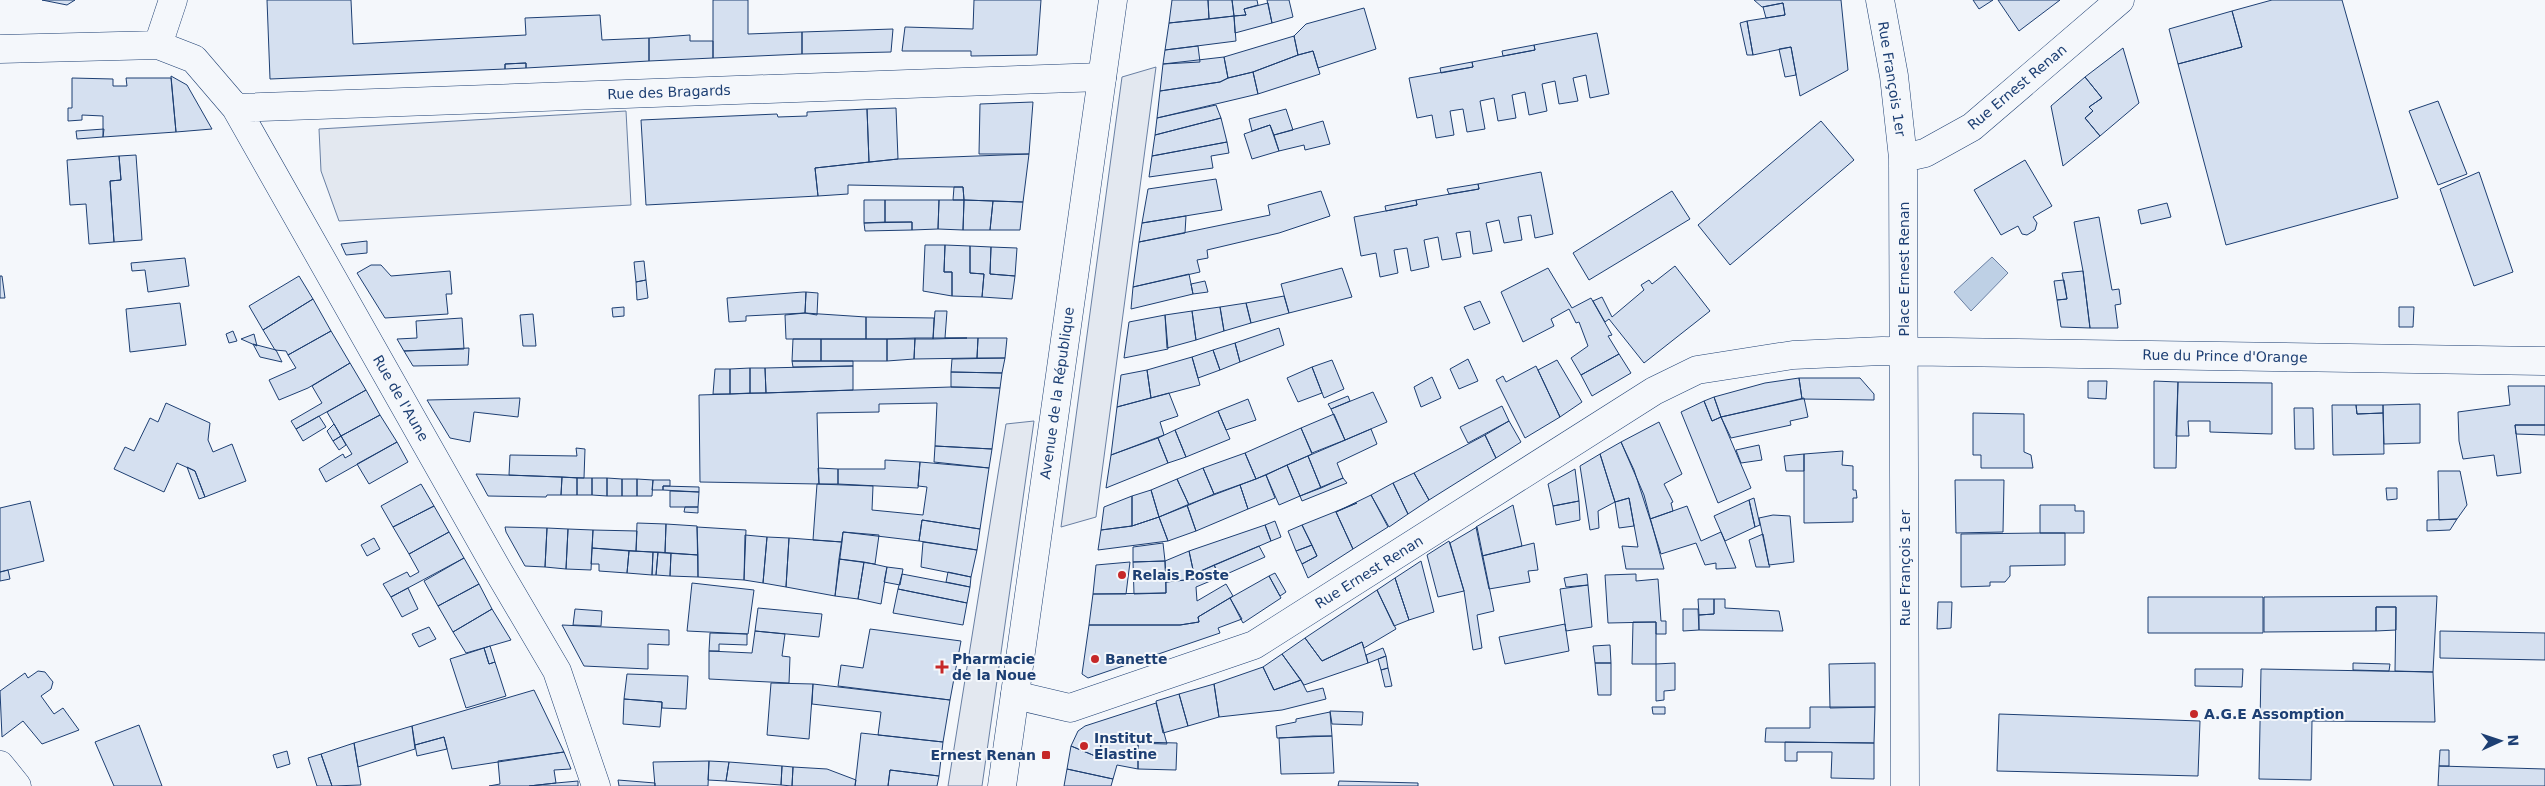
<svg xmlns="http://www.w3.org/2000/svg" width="2545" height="786" font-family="'DejaVu Sans',sans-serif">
  <rect width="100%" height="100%" fill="#f4f7fb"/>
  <!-- parking -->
  <path fill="#e3e8f0" stroke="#687fa3" d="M1156 67 1096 517 1061 527 1122 77Z
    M626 111 631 205 339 221 321 171 319 129Z
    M1034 421 982 786H948L1006 424Z"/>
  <!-- water -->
  <path fill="#bed0e5" stroke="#687fa3" d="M1992 257 2008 273 1971 311 1954 292Z"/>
  <!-- building -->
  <path fill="#d5e0f0" stroke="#1d3f73" d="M42 0H75L67 5Z
    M267 0H351L353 44 526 35 525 18 600 15 602 40 649 38V61L526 68V63L505 64V69L270 79Z
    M713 0H748V34L802 32V54L713 58Z
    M974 0H1041L1037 55 971 56V51H902L905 27 973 29Z
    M1172 0H1208L1209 19 1169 23Z
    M1208 0H1232L1234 16 1209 19Z
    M1232 0H1257L1258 5 1244 9 1246 15 1234 16Z
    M1267 0H1289L1293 17 1272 23Z
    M1754 0H1841L1848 70 1800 96 1791 47 1753 55 1747 21 1785 15 1783 3 1762 7Z
    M1973 0H1993L1979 9Z
    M1998 0H2060L2019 31Z
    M2272 0H2342L2398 198 2226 245 2178 64 2242 47 2232 11Z
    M1268 3 1272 23 1235 33 1234 16 1246 15 1244 9Z
    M1783 3 1785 15 1766 18 1763 7Z
    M1364 8 1376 49 1318 68 1313 51 1298 55 1294 36 1306 24Z
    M2232 11 2242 47 2178 64 2169 29Z
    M1234 16 1236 41 1165 50 1169 23Z
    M1747 21 1753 55H1747L1740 23Z
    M893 29 891 52 802 54V32Z
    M1597 33 1609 94 1590 98 1586 75 1573 78 1578 101 1559 104 1555 81 1542 84 1547 111 1529 115 1525 92 1512 95 1516 118 1498 121 1494 98 1480 101 1485 129 1467 132 1463 109 1450 111 1454 135 1436 138 1432 115 1417 118 1409 78 1473 67 1472 62 1535 50 1534 45Z
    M690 35V41H713V58L649 61V38Z
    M1294 36 1298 55 1253 72 1228 78 1224 57Z
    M1534 45 1535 50 1503 56 1502 51Z
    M1198 46 1200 62 1163 64 1165 50Z
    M1791 47 1796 75 1785 77 1779 49Z
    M2123 48 2139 103 2100 136 2085 118 2093 111 2089 107 2102 98 2085 77Z
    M1313 51 1320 74 1258 94 1253 72 1298 55Z
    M1224 57 1228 78 1220 82 1160 91 1163 64Z
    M1472 62 1473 67 1441 73 1440 68Z
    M526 63V68L505 69V64Z
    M1253 72 1258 94 1157 118 1160 91 1220 82 1228 78Z
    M171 76 187 85 212 129 176 132Z
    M2085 77 2102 98 2089 107 2093 111 2085 118 2100 136 2063 166 2051 106Z
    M72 78 113 79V86H127L126 78H171L176 132 103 137V116L82 115V120L68 121V108H72Z
    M2438 101 2467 174 2438 185 2409 111Z
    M1033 102 1029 154H979L980 104Z
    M1216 105 1221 118 1155 135 1157 118Z
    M896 108 898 159 869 162 867 109Z
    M867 109 869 162 815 168 818 196 646 205 641 120 777 114 778 117 807 116V112Z
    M1286 109 1293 130 1274 135 1270 125 1252 131 1249 119Z
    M1221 118 1227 142 1152 156 1155 135Z
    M1323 121 1330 144 1305 150 1304 145 1279 151 1274 135Z
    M1821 121 1854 160 1730 265 1698 225Z
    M1270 125 1279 151 1252 159 1244 134Z
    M104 129 103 137 77 139 76 131Z
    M1227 142 1229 153 1211 156 1213 168 1149 177 1152 156Z
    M1029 154 1023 202 964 200 963 187H954L848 185V194L818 196 815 168 898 159Z
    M136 155 142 240 114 242 110 181 121 180 119 156Z
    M119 156 121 180 110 181 114 242 89 244 86 204 70 205 67 160Z
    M2025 160 2052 206 2033 217 2037 223 2035 230 2027 235 2022 234 2018 226 2001 235 1974 190Z
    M1541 172 1553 234 1535 238 1531 215 1518 217 1522 240 1504 243 1499 220 1486 223 1492 251 1473 254 1470 231 1456 233 1461 257 1442 260 1438 237 1424 240 1429 267 1411 271 1407 248 1394 250 1398 273 1380 277 1376 253 1361 256 1354 217 1417 205 1416 200 1479 189 1478 184Z
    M2479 172 2513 272 2474 286 2440 189Z
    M1216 179 1222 210 1142 223 1148 189Z
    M1478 184 1479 189 1449 194 1447 189Z
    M954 187H963L964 200H953Z
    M1321 191 1330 216 1279 233 1207 250 1208 258 1197 260 1200 272 1133 287 1139 242 1270 215 1268 205Z
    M1672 191 1690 219 1589 280 1573 253Z
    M864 200H885V222L864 223Z
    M885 200H939L938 229 912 230V222H885Z
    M939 200H964L963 230 938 229Z
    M964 200 993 201 990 230H963Z
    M1416 200 1417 205 1386 211 1385 206Z
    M993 201 1023 202 1020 230H990Z
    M2167 203 2171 217 2141 224 2138 210Z
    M1186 216 1185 233 1139 242 1142 223Z
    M2099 217 2112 290 2119 289 2121 304 2115 305 2118 328H2090L2083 271 2074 222Z
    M912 222V230L865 231 864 223Z
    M367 241V253L346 255 341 244Z
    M925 245H945L944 272H952V296L923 291Z
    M945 245 970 246V273L984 274 982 297 952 296V272H944Z
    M970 246 991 247 990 274 1015 276 1012 299 982 297 984 274 970 273Z
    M991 247 1017 248 1015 276 990 274Z
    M185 258 189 286 148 292 145 270 132 271 131 263Z
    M644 261 646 280 636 282 634 262Z
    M371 265H381L391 276 450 271 452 294H446L448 314 385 318 357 273Z
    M1675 266 1710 311 1644 363 1609 319 1605 322 1593 301 1602 297 1612 317 1644 290 1641 285 1649 280 1652 284Z
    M1342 268 1352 297 1289 313 1281 284Z
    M1548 268 1572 308 1591 298 1612 335 1608 336 1619 354 1581 375 1571 358 1588 346 1579 322 1576 323 1569 309 1551 319 1554 326 1523 342 1501 292Z
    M2083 271 2090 328 2061 327 2057 300 2067 299 2062 273Z
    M1189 274 1193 294 1131 309 1133 287Z
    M0 276H2L5 298H0Z
    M299 276 313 299 263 330 249 306Z
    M646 280 648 298 637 300 636 282Z
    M2064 280 2067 299 2057 300 2054 281Z
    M1205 281 1208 292 1193 294 1191 284Z
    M803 292H806L805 313 746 316V321L729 322 727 298Z
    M806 292 818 293 817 315 805 313Z
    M1284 296 1289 313 1251 323 1246 303Z
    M313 299 331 331 288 355 286 351 275 350 263 330Z
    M1480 301 1490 323 1474 330 1464 307Z
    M180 303 186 345 130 352 126 309Z
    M1246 303 1251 323 1224 331 1220 307Z
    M624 307V316L613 317 612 308Z
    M1220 307 1224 331 1196 340 1192 311Z
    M2399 307H2414L2413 327H2399Z
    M935 311H947L945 338H967L933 339Z
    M1192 311 1196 340 1167 348 1165 315Z
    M805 313 866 317V339H786L785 315Z
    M533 314 536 346H523L520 315Z
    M1165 315 1168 349 1124 358 1129 322Z
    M866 317 934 318 933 339H866Z
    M462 318 464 349 404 351 397 339 417 338 416 321Z
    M1279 328 1284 345 1240 362 1235 343Z
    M233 331 237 341 229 343 226 334Z
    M331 331 350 363 308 388 279 400 269 380 296 368 288 355Z
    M254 334 257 346 241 339Z
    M915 338H978L977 358 914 359Z
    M915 338 914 359 887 361V339Z
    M978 338H1007L1005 358H977Z
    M793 339H821V361H792Z
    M821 339H887V361H821Z
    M1235 343 1240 362 1220 370 1213 350Z
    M253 344 276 350 282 362 260 357Z
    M469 348 468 365 413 366 404 351Z
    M1213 350 1220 370 1198 378 1192 357Z
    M1619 354 1631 373 1592 396 1581 375Z
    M1192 357 1200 385 1151 398 1147 370Z
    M1005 358 1002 373 951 372 952 359Z
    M1468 359 1478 381 1459 389 1450 369Z
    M1332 360 1344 389 1324 398 1312 367Z
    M1557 360 1582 402 1560 417 1538 370Z
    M792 361H853V366L793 367Z
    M350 363 366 390 296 429 291 421 322 403 312 386Z
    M853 366V390L766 393 765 368Z
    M1536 366 1560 417 1525 438 1496 380 1503 376 1506 382Z
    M1312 367 1322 393 1298 402 1287 378Z
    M750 368V393L730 394V369Z
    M750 368H765L766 393H750Z
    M715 369H730V394H713Z
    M1147 370 1151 398 1117 407 1121 375Z
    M951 372 1002 373 1000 388 951 387Z
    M1432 377 1441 398 1421 407 1414 387Z
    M1799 378 1802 399 1721 417 1714 397 1765 383Z
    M1799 378H1860L1874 394V400L1802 399Z
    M2088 381H2107L2106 399 2088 398Z
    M2154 381 2178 382 2176 468H2154Z
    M2178 382 2272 383V434L2210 432V421H2188L2189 436H2176Z
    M2508 386H2545V425H2515L2521 473 2497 476 2494 455 2463 459 2459 441 2458 412 2510 405Z
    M951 387 1000 388 992 449 935 446 937 403 879 404V412L817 413 819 484 700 482 699 395Z
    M366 390 380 415 341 436 327 412Z
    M1373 392 1387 422 1345 440 1331 409Z
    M1169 393 1178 416 1160 422 1164 435 1111 455 1117 407Z
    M1348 396 1350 401 1331 409 1328 404Z
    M1714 397 1721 417 1712 421 1704 401Z
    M520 398 518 417 474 412 470 442 450 438 427 400Z
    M1804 398 1808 417 1790 421 1791 425 1731 438 1721 417Z
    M1248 399 1256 420 1226 430 1218 411Z
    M1704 401 1712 421 1721 417 1751 488 1718 503 1681 412Z
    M166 403 210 423 208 440 213 452 232 444 246 481 205 497 195 471 177 463 164 492 114 469 125 447 134 451 150 418 158 422Z
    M2420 404V443L2384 444 2383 405Z
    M2332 405H2356L2357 414 2383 413 2384 454 2333 455Z
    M2356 405H2383V413L2357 414Z
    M1502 406 1509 421 1468 443 1460 427Z
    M2294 408H2313L2314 449H2295Z
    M1218 411 1230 439 1186 457 1175 430Z
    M1973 413 2024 414V452L2031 455 2033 468H1981V455H1973Z
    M1334 414 1345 440 1312 453 1301 428Z
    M380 415 397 442 326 482 319 469 343 454 345 458 352 454 341 436Z
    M319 416 326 427 303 441 296 429Z
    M1509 421 1521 442 1496 458 1485 435Z
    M1659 422 1682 474 1664 484 1673 502 1671 503 1673 511 1650 519 1634 470 1621 442Z
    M334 424 341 436 333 441 327 431Z
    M2515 425H2545V435L2516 434Z
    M1301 428 1312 454 1256 479 1245 453Z
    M1371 429 1377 444 1337 463 1343 478 1321 488 1308 456Z
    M1175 430 1186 457 1168 463 1158 438Z
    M1485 435 1496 458 1429 500 1414 473Z
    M341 436 346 445 339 450 333 441Z
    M1158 438 1168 463 1106 488 1111 455Z
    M397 442 408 462 369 484 357 464Z
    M1621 442 1644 495 1664 569H1626L1622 546 1638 547 1629 498 1615 502 1600 454Z
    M1759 445 1762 460 1741 463 1736 450Z
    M935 446 992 449 989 468 934 462Z
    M576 448 585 449 584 478 509 475 510 455 577 456Z
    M1843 451 1842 465 1853 466V490H1856L1857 498H1853V522L1804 523V454Z
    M1245 453 1256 479 1214 494 1203 468Z
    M1600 454 1615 502 1598 511 1599 528 1590 530 1580 466Z
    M1804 454V471H1786L1784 456Z
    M1308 456 1321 488 1300 496 1287 465Z
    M885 460 920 462 918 488 838 484V469H885Z
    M920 462 989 468 980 529 922 520 919 541 843 532 842 542 813 540 817 484 873 486 872 510 923 515 927 487 918 486Z
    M1287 465 1300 496 1279 505 1266 475Z
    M187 467 195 471 205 497 199 499Z
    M818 468 838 469V484H819Z
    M1203 468 1214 494 1189 505 1177 479Z
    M1575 469 1579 501 1553 506 1548 484Z
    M2438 471H2460L2467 505 2457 519 2439 520Z
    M1414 473 1429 500 1408 514 1393 483Z
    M476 474 562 477 561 495H547L546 497 488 496Z
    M1266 475 1275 498 1248 509 1240 485Z
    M562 477 577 478V495H561Z
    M577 478H592V495H577Z
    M592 478H607V496L592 495Z
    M607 478 622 479V496H607Z
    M1343 478 1347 483 1302 501 1300 496Z
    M622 479H637V496H622Z
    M637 479 653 480 652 496H637Z
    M1177 479 1189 505 1159 517 1151 490Z
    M653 480H670V486H663V490H652Z
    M1955 480H2004L2003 532 1956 533Z
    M1393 483 1408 514 1389 527 1371 495Z
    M421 484 434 506 393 527 381 506Z
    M1240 485 1248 509 1196 531 1187 505Z
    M663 486 699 487V492L663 490Z
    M2386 488H2397V499L2387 500Z
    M1151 490 1159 517 1132 526V496Z
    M670 491 699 492 698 507H670Z
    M1371 495 1388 527 1353 549 1336 512Z
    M1132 496V526L1101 530 1104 507Z
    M1629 498 1634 526 1619 528 1615 502Z
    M1754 498 1760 525 1755 527 1749 500Z
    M1749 500 1755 527 1725 541 1714 516Z
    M30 501 44 561 0 572V508Z
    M1579 501 1580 520 1556 525 1553 506Z
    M1357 503 1336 512 1353 549 1308 578 1302 564 1317 556 1302 525Z
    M1187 505 1196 531 1168 541 1159 517Z
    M1513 505 1522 546 1482 556 1476 527Z
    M2040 505H2075V511H2084V533H2040Z
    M434 506 449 532 409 554 393 527Z
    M1687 506 1701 541 1721 532 1736 568 1716 569V563L1705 565 1696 543 1661 554 1650 519Z
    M685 507H698V513L684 512Z
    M1773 515 1790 516 1794 562 1769 565 1759 518Z
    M1159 517 1168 541 1098 550 1101 530 1132 526Z
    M2457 519 2450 530 2427 531V520Z
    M922 520 980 529 977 550 919 541Z
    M1275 521 1281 537 1271 541 1265 525Z
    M637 523 666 524 665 553 636 551Z
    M666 524 697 526 698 555 665 553Z
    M1265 525 1271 541 1194 574 1189 551Z
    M1302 525 1312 545 1296 551 1288 531Z
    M505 527 547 528 545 567 525 566 506 532Z
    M697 527 746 530 744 580 698 577Z
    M1477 527 1494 611 1477 615 1482 648 1473 650 1464 591 1450 543Z
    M547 528 568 529 566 569 545 567Z
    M568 529 593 530 591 570 566 569Z
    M593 530 637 531 636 551 592 548Z
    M449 532 464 558 391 597 383 584 407 572 410 577 419 572 409 554Z
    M843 532 879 535 875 564 839 559Z
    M2040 533H2065V565L2010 566V576L2005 582H1990V586L1961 587V534Z
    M1763 534 1769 565 1770 567H1756L1749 540Z
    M745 535 767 537 763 583 744 580Z
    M767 537 789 538 786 587 763 583Z
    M374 538 380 549 367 556 361 545Z
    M789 538 842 542 835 596 786 587Z
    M1449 541 1464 591 1438 597 1427 555Z
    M923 542 977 550 971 577 921 567Z
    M1163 543 1165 561 1133 562V547Z
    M1534 543 1538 570 1528 571 1530 582 1489 589 1482 556Z
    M1312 545 1317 556 1302 564 1296 551Z
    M1259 546 1265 557 1220 577 1214 565Z
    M592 548 629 551 627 573 599 571V564H591Z
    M629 551 653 552 652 575 627 573Z
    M1189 551 1195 579 1166 582 1165 561Z
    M653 552H658L656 575H652Z
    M658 552 671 553 670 576 656 575Z
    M671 553 698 555V577L670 576Z
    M464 558 479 584 438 606 424 581Z
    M839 559 864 562 858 599 835 596Z
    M1165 561 1166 593 1134 594 1133 562Z
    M1421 561 1434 612 1409 620 1395 578Z
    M864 562 887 567 881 604 858 599Z
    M1130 562 1126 594H1093L1096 565Z
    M1214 565 1220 577 1196 587 1197 601 1226 584 1233 596 1198 617 1199 622 1180 625H1089L1093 594 1166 593V582L1195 579 1194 574Z
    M887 567 903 569 900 585 884 582Z
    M8 570 10 579 0 581V572Z
    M948 572 971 577 970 587 946 582Z
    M1275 573 1286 592 1280 596 1269 576Z
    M902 574 970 587 967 603 898 589Z
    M1587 574 1588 585 1566 587 1564 578Z
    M1636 574V581L1658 579 1661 621H1666V634H1656V622L1608 623 1605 575Z
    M1269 576 1281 598 1243 623 1230 598Z
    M1395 578 1409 620 1394 626 1377 590Z
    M692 583 754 590 748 634 687 631Z
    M479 584 492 609 453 632 438 606Z
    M1588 585 1592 627 1566 631 1560 589Z
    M408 588 418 609 402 617 391 597Z
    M898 589 967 603 963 625 893 613Z
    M1377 590 1396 629 1364 648 1362 642 1322 661 1305 638Z
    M2437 596 2433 672 2395 671 2396 607H2376V631L2264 632V597Z
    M2148 597H2263V633H2148Z
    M1230 598 1242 619 1218 628 1220 633 1088 678 1082 674 1089 625H1180L1199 622 1198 617Z
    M1698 599H1714V614L1699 615Z
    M1714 599H1725V608L1779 611 1783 631 1699 630V615L1714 614Z
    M1938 602H1952L1951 628 1937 629Z
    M2376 607H2396V630L2376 631Z
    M758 608 822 614 819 637 755 631Z
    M492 609 511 640 466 653 453 632Z
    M575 609 602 611 601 626 573 625Z
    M1683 609H1698L1699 630 1683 631Z
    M1633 622H1656V664H1632Z
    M1565 624 1569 651 1505 664 1499 637Z
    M562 625 669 630V645L648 644V669L584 666Z
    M429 627 436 639 419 647 412 634Z
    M870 629 961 641 950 700 838 686 841 665 863 668Z
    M755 631 785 634 782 656 790 657 789 683 709 679V651L752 653Z
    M2440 631 2545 633V660L2440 658Z
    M710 633 747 634V645L719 644V651H709Z
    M1305 638 1322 661 1362 642 1368 663 1304 685 1282 654Z
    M1610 645 1611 663H1595L1593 646Z
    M490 646 495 662 489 664 484 648Z
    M484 648 489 664 495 662 506 696 466 708 450 659Z
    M1383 648 1386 656 1368 663 1366 655Z
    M1282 654 1301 680 1274 690 1263 667Z
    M1386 656 1388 668 1381 670 1378 659Z
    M1595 663H1611V695H1598Z
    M1675 663V690L1664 691V700L1656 701V664Z
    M1875 663V707L1830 708 1829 664Z
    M2353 663 2390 664 2389 671 2353 670Z
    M1263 667 1274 690 1301 680 1307 692 1323 688 1326 699 1282 710 1219 717 1214 684Z
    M1388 668 1392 686 1385 687 1381 670Z
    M2195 669H2243L2242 687 2195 686Z
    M2261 669 2433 672 2435 722 2312 721 2311 780 2259 779Z
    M38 671 45 672 53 682 51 689 41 696 54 714 63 708 79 730 42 744 23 721 2 737 0 691 25 673 28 678Z
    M627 674 688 676 686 709 662 708V702L624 699Z
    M771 683 813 684 809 739 767 735Z
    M813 684 950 700 943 742 878 735 881 712 812 704Z
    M1214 684 1219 717 1188 726 1179 694Z
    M534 690 564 752 452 769 444 737 415 745 412 726Z
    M1179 694 1188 726 1163 733 1156 701Z
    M624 699 662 702 660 727 623 724Z
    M1156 703 1167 744 1101 742 1100 758 1071 746 1078 731 1085 726Z
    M1652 707H1665V714H1653Z
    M1810 707H1875L1874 743 1765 742 1766 728H1810Z
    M1330 711 1363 712 1362 725 1332 724Z
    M1330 712 1332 736 1277 738 1276 726 1296 722V719Z
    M1999 714 2200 721 2198 776 1997 771Z
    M139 725 162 786H114L95 742Z
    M412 726 415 749 358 767 354 743Z
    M861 733 943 742 939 776 890 770 888 786H855Z
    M1313 736H1332L1334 773 1281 774 1279 738Z
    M444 737 447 749 417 756 415 745Z
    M1101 742H1138V769L1117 765 1113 779 1067 769 1071 746 1100 758Z
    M1138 742 1177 743 1176 770 1138 769Z
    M1785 742 1874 743V779L1831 778 1832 752H1797V761H1785Z
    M354 743 361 785 332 786 321 754Z
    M2440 750H2449V766H2439Z
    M287 751 290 764 277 768 273 755Z
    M564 752 571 769 554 770 556 783 529 786H489L500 784 498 761Z
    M321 754 332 786H317L308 758Z
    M709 761 729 762 726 781 708 780Z
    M709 761 708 786H655L653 762Z
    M729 762 782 766 781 785 726 781Z
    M782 766 793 767 792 786 781 785Z
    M2439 766 2545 769V786H2438Z
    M793 767 827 769 856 780 855 786H792Z
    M1067 769 1113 779 1111 786H1064Z
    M890 770 939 776 937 786H888Z
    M618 780 655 783V786H619Z
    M578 781V786H529L556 783Z
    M1339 781 1418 783V786H1338Z"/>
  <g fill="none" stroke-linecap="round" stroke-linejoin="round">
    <defs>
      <path id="minor" d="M1880 0 1894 76 1903 158 1905 786
        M158 45 173 0
        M0 49 158 45 194 59 236 108 497 569 557 671 596 786
        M236 108 1102 77
        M1903 158 1925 153 1972 127 2120 0
        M1015 695 1070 708 1254 645 1654 391 1697 370 1793 355 1882 351 2545 361
        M0 765 17 786"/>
      <path id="secondary" d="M1002 786 1113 0"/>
    </defs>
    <!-- minor casing -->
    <use href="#minor" stroke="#1d3f73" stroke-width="29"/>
    <!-- secondary casing -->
    <use href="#secondary" stroke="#1d3f73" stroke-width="29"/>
    <!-- minor -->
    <use href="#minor" stroke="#f4f7fb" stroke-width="28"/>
    <!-- secondary -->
    <use href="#secondary" stroke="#f4f7fb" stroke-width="28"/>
  </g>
  <!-- markers -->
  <g fill="#c62828" stroke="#f4f7fb" stroke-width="2">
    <circle cx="1122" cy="575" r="5"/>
    <circle cx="1095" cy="659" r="5"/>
    <path d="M939.5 659.5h5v5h5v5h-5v5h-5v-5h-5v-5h5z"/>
    <circle cx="2194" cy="714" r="5"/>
    <circle cx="1084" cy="746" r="5"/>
    <rect x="1041" y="750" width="10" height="10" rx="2.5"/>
  </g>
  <g text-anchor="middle" stroke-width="4" stroke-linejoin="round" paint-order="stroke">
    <!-- street labels -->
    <g font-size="14" fill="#1d3f73" stroke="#f4f7fb">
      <text transform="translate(1892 79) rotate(81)" y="5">Rue François 1er</text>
      <text transform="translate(2017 87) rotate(-40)" y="5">Rue Ernest Renan</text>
      <text transform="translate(669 92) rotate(-2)" y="5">Rue des Bragards</text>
      <text transform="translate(1904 269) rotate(-90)" y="5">Place Ernest Renan</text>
      <text transform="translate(2225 356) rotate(1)" y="5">Rue du Prince d'Orange</text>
      <text transform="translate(1057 393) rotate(-82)" y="5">Avenue de la République</text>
      <text transform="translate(401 398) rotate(60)" y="5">Rue de l'Aune</text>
      <text transform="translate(1905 568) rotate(-90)" y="5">Rue François 1er</text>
      <text transform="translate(1369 572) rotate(-32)" y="5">Rue Ernest Renan</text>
    </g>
    <!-- poi labels -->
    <g font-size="14" font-weight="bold" fill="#1d3f73" stroke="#f4f7fb" text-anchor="start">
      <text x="1132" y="580">Relais Poste</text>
      <text x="952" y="664">Pharmacie<tspan x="952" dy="16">de la Noue</tspan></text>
      <text x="1105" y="664">Banette</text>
      <text x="2204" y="719">A.G.E Assomption</text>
      <text x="1094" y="743">Institut<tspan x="1094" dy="16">Elastine</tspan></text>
      <text x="1036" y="760" text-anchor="end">Ernest Renan</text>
    </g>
  </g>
  <!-- north arrow -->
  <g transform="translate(2500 741) rotate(87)" stroke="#f4f7fb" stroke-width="4" paint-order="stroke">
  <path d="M0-4L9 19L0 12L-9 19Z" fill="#1d3f73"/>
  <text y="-8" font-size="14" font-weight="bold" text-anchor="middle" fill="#1d3f73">N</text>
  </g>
</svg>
